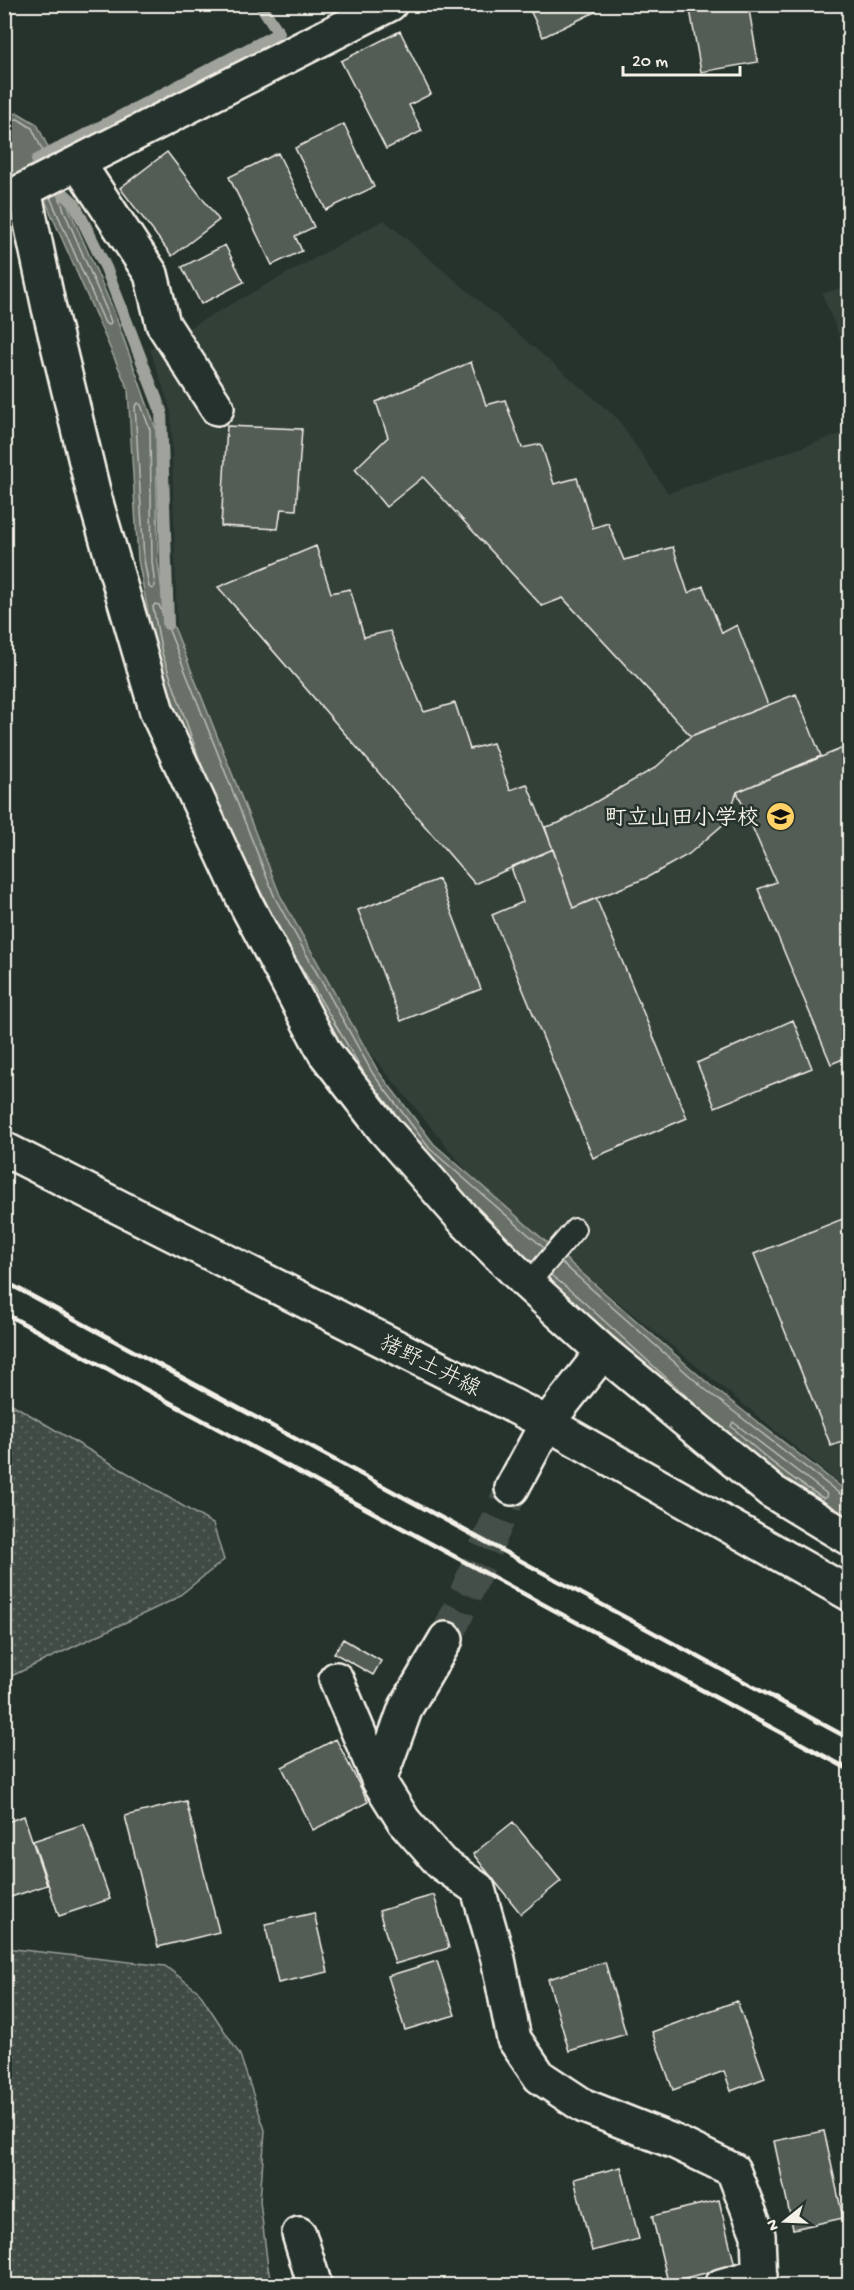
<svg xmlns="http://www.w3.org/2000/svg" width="854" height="2290" font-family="'Gochi Hand','Klee One',sans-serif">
  <defs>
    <pattern id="grass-dots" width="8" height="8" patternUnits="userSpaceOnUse" patternTransform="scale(1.5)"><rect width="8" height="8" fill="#414b45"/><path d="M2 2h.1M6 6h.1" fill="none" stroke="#5d6560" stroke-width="1.8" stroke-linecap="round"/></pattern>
  </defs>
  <rect width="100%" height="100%" fill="#26332d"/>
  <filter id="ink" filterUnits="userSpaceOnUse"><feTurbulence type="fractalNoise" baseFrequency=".0167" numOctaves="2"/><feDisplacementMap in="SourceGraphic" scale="12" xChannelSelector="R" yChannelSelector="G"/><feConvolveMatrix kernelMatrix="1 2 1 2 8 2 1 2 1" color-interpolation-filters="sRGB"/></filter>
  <g filter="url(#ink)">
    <!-- built -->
    <path fill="#333f39" d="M384 220 617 418 668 493 849 431V1491L484 1192 361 1042 274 885 177 635 171 412 150 349Z
      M849 285H850L849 360 822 294Z"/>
    <!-- grass -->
    <path fill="url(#grass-dots)" stroke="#9a9e96" stroke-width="1.5" d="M5 1400 213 1524 224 1560 175 1599 5 1679Z
      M5 1948 165 1966 199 1992 240 2055 265 2130 260 2201 268 2268 272 2285H5Z"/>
    <!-- water -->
    <path fill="#676f68" stroke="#9fa39b" stroke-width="1.5" d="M18 113 37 124 53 158 70 211 113 309 156 429 158 562 163 599 280 895 378 1071 434 1144 710 1385 849 1493V1530L792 1494 572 1300 491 1235 370 1096 283 949 208 801 156 654 138 560 128 389 45 200 22 180 5 179 4 116Z"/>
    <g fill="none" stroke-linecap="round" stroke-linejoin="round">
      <!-- shore -->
      <path stroke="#bcbdb5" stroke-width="1.5" d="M4 121 18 119 32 128 46 158
        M50 197 105 323 109 325 111 322 107 311 65 213 58 193
        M138 403 141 405 150 430 152 562 155 586 152 589 149 587 144 559 135 406Z
        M202 767 162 653 153 607 155 604 159 605 275 898 373 1074 430 1149 544 1248
        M253 877 284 937
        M291 950 364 1073
        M561 1262 706 1390 844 1497 850 1498
        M551 1275 577 1296 708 1416
        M733 1422 826 1493 827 1497 823 1498C790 1478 759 1453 731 1426Z"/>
      <!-- stream -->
      <path stroke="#9fa39b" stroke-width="12" d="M37 160 279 33 260 4
        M54 185 74 203 106 268 161 411 168 624"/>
    </g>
    <!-- building -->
    <path fill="#525c55" stroke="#f4f1e8" stroke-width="1.5" d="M527 4H592L595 12 543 37Z
      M689 4H748L758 62 701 72Z
      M400 31 431 94 409 105 422 131 386 149 341 61Z
      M344 124 374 187 326 210 295 148Z
      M167 152 219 220 172 256 120 188Z
      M278 153 314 227 295 236 302 251 272 265 229 177Z
      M225 245 244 282 201 304 182 267Z
      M471 362 486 405 505 400 522 448 541 444 554 484 577 478 593 528 608 523 624 560 673 547 688 593 703 586 722 633 737 625 768 705 691 736 563 598 542 606 423 477 386 507 355 469 388 437 376 402Z
      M227 426 302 429 296 510 281 509 278 529 221 526Z
      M316 546 331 593 350 589 364 637 390 631 424 712 455 703 470 749 493 743 510 790 527 784 553 849 475 884 218 587Z
      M796 694 821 756 737 792 726 822 689 854 646 878 573 908 545 827 559 823 655 768 691 736Z
      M850 745V1056L831 1064 758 889 776 882 737 792Z
      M553 849 573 908 596 898 687 1118 593 1158 492 915 523 902 511 867Z
      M439 879 481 989 401 1021 358 910Z
      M793 1020 812 1068 715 1107 697 1063Z
      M850 1216V1439L831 1446 754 1254Z
      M343 1639 381 1661 373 1675 334 1653Z
      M336 1739 368 1802 313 1830 282 1767Z
      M186 1801 219 1932 158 1947 125 1816Z
      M24 1816 47 1885 8 1898 4 1887V1823Z
      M513 1822 561 1881 521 1914 473 1854Z
      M84 1824 110 1899 59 1916 33 1841Z
      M434 1895 449 1948 395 1964 379 1911Z
      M314 1913 328 1972 278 1983 265 1924Z
      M437 1961 455 2015 405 2030 388 1976Z
      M605 1962 626 2034 569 2051 548 1979Z
      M737 2001 765 2078 731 2091 724 2071 673 2090 652 2032Z
      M824 2131 843 2218 793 2229 774 2141Z
      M621 2167 639 2239 592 2251 574 2179Z
      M719 2200 735 2266 668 2282 652 2216Z"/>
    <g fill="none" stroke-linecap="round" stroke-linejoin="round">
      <!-- minor-tunnel -->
      <path stroke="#455049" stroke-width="33" stroke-dasharray="33 16" stroke-linecap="butt" d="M446 1639 512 1488"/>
      <defs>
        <path id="service" d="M528 1284 575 1229"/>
        <path id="minor" d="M390 4 24 190 49 308 95 499 157 712 246 904 325 1053 384 1129 465 1221 528 1284 603 1352 547 1423 512 1488
          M78 163 151 274 163 324 217 408
          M603 1352 771 1491 850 1539
          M446 1639 406 1707 379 1781 404 1821 441 1863 478 1889 498 1959 514 2039 540 2077 584 2106 675 2142 733 2170 758 2235 760 2286
          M336 1679 379 1781
          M299 2234 315 2286
          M721 2286 760 2275"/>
        <path id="secondary" d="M4 1149 547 1423 850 1594"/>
      </defs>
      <!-- service casing -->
      <use href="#service" stroke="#f4f1e8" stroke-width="24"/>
      <!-- minor casing -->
      <use href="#minor" stroke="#f4f1e8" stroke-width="38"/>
      <!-- secondary casing -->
      <use href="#secondary" stroke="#f4f1e8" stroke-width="38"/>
      <!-- service -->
      <use href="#service" stroke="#26332d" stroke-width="20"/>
      <!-- minor -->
      <use href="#minor" stroke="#26332d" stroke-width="33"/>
      <!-- secondary -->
      <use href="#secondary" stroke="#26332d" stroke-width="33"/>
      <!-- rail -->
      <path stroke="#f4f1e8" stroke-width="4.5" d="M4 1281 850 1739
        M4 1313 850 1770"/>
    </g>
  </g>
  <!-- icons -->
  <defs>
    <symbol id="school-disc" viewBox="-11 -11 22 22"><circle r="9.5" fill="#ffd166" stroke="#26332d"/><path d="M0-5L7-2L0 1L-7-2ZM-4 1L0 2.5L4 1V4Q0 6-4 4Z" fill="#111"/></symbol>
  </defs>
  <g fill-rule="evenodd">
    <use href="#school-disc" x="764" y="800" width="33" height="33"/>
  </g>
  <g text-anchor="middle" stroke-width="5" stroke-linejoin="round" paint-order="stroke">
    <!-- poi labels -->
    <g font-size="22" font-weight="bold" fill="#f4f1e8" stroke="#26332d" text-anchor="end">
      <text x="759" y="824">町立山田小学校</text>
    </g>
    <!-- street labels -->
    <g font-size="22" fill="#f4f1e8" stroke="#26332d">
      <text transform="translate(431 1364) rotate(27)" y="8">猪野土井線</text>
    </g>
  </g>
  <!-- margin -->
  <rect width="854" height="2290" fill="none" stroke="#26332d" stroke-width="24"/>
  <rect x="12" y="12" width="830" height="2266" fill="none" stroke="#f4f1e8" stroke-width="2" filter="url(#ink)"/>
  <!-- north arrow -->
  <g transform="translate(785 2221) rotate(252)" stroke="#26332d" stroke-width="4.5" paint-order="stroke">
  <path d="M0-4.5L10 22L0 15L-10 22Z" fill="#f4f1e8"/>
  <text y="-9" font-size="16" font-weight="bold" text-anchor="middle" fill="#f4f1e8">N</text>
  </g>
  <!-- scale -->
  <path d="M623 66v9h117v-9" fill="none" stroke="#f4f1e8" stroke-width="3"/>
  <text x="632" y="66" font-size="18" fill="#f4f1e8" stroke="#26332d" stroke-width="4.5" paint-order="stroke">20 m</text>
</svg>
